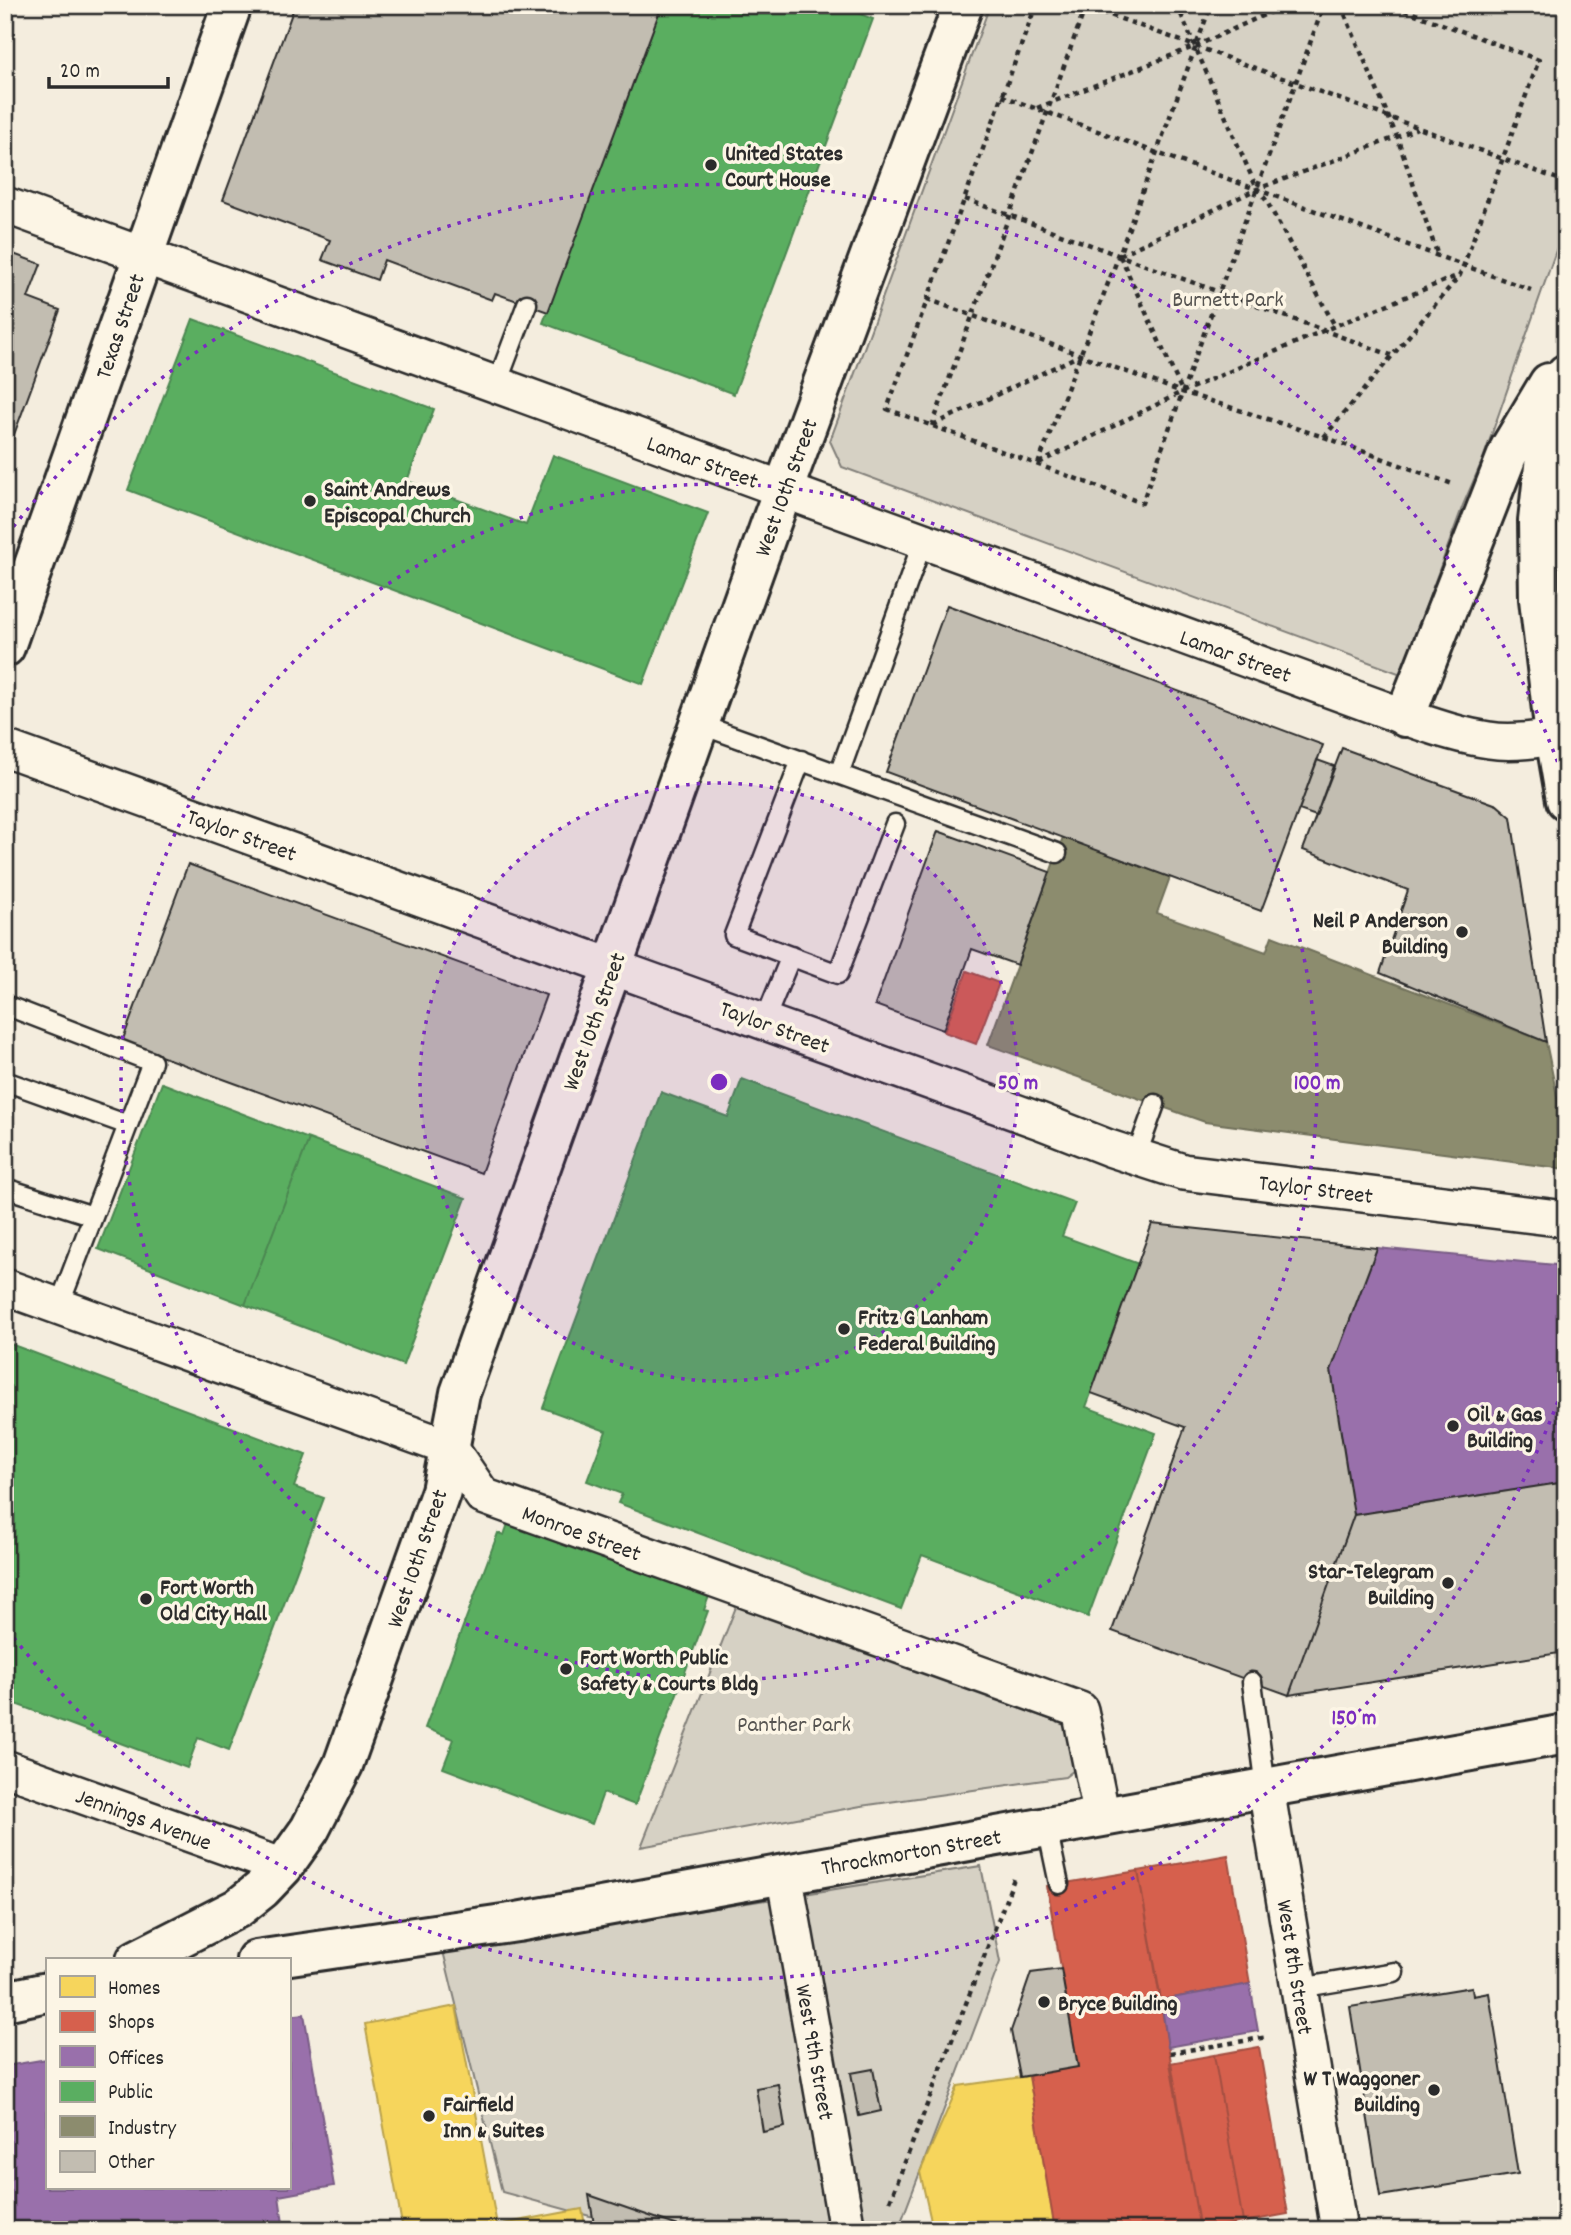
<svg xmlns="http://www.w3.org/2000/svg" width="1571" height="2235" font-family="Dekko,sans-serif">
  <rect width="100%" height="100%" fill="#f4edde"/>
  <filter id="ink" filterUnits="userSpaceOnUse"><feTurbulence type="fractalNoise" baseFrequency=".0143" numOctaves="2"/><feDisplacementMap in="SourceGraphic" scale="14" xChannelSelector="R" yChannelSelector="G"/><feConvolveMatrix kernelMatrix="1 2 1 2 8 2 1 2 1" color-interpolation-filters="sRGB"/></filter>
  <g filter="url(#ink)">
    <!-- green -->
    <path fill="#d6d1c4" stroke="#807e78" stroke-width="2" d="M990 5H1566V222L1483 459 1463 505 1401 674 842 467 830 441Z
      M738 1602 1065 1725 1074 1734 1078 1767 1065 1777 861 1806 641 1847Z
      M981 1866 1000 1962 898 2230H641L502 2192 443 1951Z"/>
    <!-- homes -->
    <path fill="#f6d55c" stroke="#b9a24d" stroke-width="2" d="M456 2006 497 2225 582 2209 586 2230H403L365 2024Z
      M1029 2076 1055 2230H933L920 2172 958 2086Z"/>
    <!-- shops -->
    <path fill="#d6604d" stroke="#a35043" stroke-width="2" d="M967 971 999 983 976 1044 944 1032Z
      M1228 1855 1250 1984 1161 2000 1138 1871Z
      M1138 1871 1200 2230H1055L1029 2076 1078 2067 1047 1886Z
      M1259 2047 1288 2214 1243 2222 1214 2055Z
      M1214 2055 1243 2222 1200 2230 1170 2063Z"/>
    <!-- offices -->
    <path fill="#9970ab" stroke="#785b85" stroke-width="2" d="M1377 1248 1566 1266V1482L1354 1515 1331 1370Z
      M1250 1984 1258 2031 1168 2047 1161 2000Z
      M304 2014 334 2186 279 2196 284 2230H5V2066L47 2059V2188H289V2016Z"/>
    <!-- public -->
    <path fill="#5aae61" stroke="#4c8751" stroke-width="2" d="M662 5H838L873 19 734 394 543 323Z
      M193 319 434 409 407 481 526 525 553 455 708 513 643 684 128 490Z
      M742 1079 1075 1203 1062 1236 1139 1264 1086 1407 1156 1433 1088 1617 922 1555 901 1609 618 1503 622 1494 587 1481 606 1431 543 1408 661 1092 728 1117Z
      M162 1083 309 1139 245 1305 98 1249Z
      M309 1139 466 1198 403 1365 245 1305Z
      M5 1342 306 1455 294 1487 324 1498 229 1750 198 1738 187 1768 5 1700Z
      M509 1521 709 1596 704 1610 708 1611 635 1805 603 1793 592 1824 443 1768 454 1739 425 1728 498 1533 504 1535Z"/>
    <!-- industry -->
    <path fill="#8c8c6e" stroke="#6f6f5a" stroke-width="2" d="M1063 837 1170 877 1157 913 1266 952 1272 936 1546 1042 1566 1141V1169L1205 1122 988 1045Z"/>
    <!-- building -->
    <path fill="#c2bdb1" stroke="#2b2b2b" stroke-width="2" d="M295 5H662L548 312 495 293 492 300 384 260 377 280 322 260 330 240 223 200Z
      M5 251 41 264 28 298 60 310 5 459Z
      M947 605 1323 745 1261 911 886 772Z
      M1342 748 1497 805 1511 817 1546 1042 1380 973 1408 890 1303 850Z
      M1317 760 1334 766 1316 816 1299 810Z
      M938 831 1050 872 1017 965 972 949 943 1030 875 1005Z
      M188 864 546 995 481 1173 122 1042Z
      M1152 1224 1377 1248 1331 1370 1354 1515 1289 1695 1112 1631 1185 1427 1091 1393Z
      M1566 1482V1652L1289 1695 1354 1515Z
      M1061 1969 1078 2067 1020 2077 1011 2031 1031 1973Z
      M1472 1987 1473 1996 1489 1993 1518 2174 1380 2196 1350 2007Z
      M873 2069 881 2111 859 2116 851 2073Z
      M778 2084 785 2127 763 2132 756 2088Z
      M589 2195 690 2230H595Z"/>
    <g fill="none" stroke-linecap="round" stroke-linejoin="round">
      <defs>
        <path id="lane" d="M496 386 527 304
          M699 724 1057 853
          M801 760 734 935 838 974 895 824
          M839 774 923 541
          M5 1005 152 1062 59 1306
          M764 1022 791 956
          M5 1081 128 1125
          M1136 1157 1155 1104
          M5 1188 93 1216
          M1252 1682 1266 1788
          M1047 1827 1059 1884
          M1299 1988 1394 1972"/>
        <path id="street" d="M5 205 1405 717C1432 726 1460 736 1489 740 1513 744 1542 739 1566 735
          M5 748 1040 1121 1109 1148 1183 1172 1566 1219
          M5 1287 450 1448 483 1496 1080 1710 1102 1817
          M5 1768 283 1867
          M1266 1788 1339 2230
          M784 1873 847 2230"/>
        <path id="secondary" d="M1566 374 1548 430 1538 521 1539 599 1555 736 1566 800
          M5 647 232 5
          M1405 717 1510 448 1549 383
          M136 1960 238 1908 262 1889 283 1867 310 1829 343 1765 441 1491 460 1393 772 520 963 5
          M256 1960 517 1922 1566 1734
          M5 2001 47 1992"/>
      </defs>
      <!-- lane casing -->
      <use href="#lane" stroke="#2b2b2b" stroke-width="23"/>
      <!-- street casing -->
      <use href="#street" stroke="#2b2b2b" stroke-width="40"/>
      <!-- secondary casing -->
      <use href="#secondary" stroke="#2b2b2b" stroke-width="44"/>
      <!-- path -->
      <path stroke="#2b2b2b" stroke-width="4.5" stroke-dasharray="5 5" stroke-linecap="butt" d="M1036 5 887 409 1142 503 1324 5
        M1083 5 1566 182
        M1177 5 1257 189 1266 200 1335 326
        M1341 5 1397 137 1438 256
        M1002 96 1531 290
        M1037 108 1196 46 1286 5
        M965 199 1391 355
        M1120 255 1257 189 1397 137 1417 128
        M1120 256 1182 391
        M927 299 1182 392 1324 437 1460 275 1539 60 1391 5
        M933 425 1080 355
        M932 426 1086 6
        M1324 437 1455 485
        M1039 463 1182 392 1325 330 1459 275
        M1038 464 1119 255 1211 5
        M1170 2053 1268 2037
        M890 2201 1015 1876"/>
      <!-- lane -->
      <use href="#lane" stroke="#fcf5e5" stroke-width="18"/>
      <!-- street -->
      <use href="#street" stroke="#fcf5e5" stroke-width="35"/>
      <!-- secondary -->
      <use href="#secondary" stroke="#fcf5e5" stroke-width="38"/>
    </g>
  </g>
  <!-- distance rings -->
  <circle cx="719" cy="1082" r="299" fill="#7b2cbf" fill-opacity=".12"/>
  <g fill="none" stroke="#7b2cbf" stroke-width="3.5" stroke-dasharray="3.5 7">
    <circle cx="719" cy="1082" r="299"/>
    <circle cx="719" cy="1082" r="598"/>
    <path d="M1565 1382A898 898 0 0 1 7 1629M7 535A898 898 0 0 1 1565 782"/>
  </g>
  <!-- markers -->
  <g fill="#2b2b2b" stroke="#fcf5e5" stroke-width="2.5">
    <circle cx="711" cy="165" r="7"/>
    <circle cx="310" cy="501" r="7"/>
    <circle cx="1462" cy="932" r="7"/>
    <circle cx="844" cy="1329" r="7"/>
    <circle cx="1453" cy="1426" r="7"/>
    <circle cx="1448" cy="1583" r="7"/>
    <circle cx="146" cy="1599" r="7"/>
    <circle cx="566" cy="1669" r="7"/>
    <circle cx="1044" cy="2002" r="7"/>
    <circle cx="1434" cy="2090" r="7"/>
    <circle cx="429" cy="2116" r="7"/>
  </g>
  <g text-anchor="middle" stroke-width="7" stroke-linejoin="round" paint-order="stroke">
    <!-- poi labels -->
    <g font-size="23" font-weight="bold" fill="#2b2b2b" stroke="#fcf5e5" text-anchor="start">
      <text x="725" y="160">United States<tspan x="725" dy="26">Court House</tspan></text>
      <text x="324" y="496">Saint Andrews<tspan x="324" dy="26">Episcopal Church</tspan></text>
      <text x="1448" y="927" text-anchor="end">Neil P Anderson<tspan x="1448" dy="26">Building</tspan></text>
      <text x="858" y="1324">Fritz G Lanham<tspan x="858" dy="26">Federal Building</tspan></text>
      <text x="1467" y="1421">Oil &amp; Gas<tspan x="1467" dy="26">Building</tspan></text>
      <text x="1434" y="1578" text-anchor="end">Star-Telegram<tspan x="1434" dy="26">Building</tspan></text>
      <text x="160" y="1594">Fort Worth<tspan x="160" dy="26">Old City Hall</tspan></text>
      <text x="580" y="1664">Fort Worth Public<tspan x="580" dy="26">Safety &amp; Courts Bldg</tspan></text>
      <text x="1058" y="2010">Bryce Building</text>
      <text x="1420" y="2085" text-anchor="end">W T Waggoner<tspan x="1420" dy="26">Building</tspan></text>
      <text x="443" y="2111">Fairfield<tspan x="443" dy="26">Inn &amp; Suites</tspan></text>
    </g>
    <!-- park labels -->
    <g font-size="23" fill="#565451" stroke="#fcf5e5">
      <text x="1228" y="306">Burnett Park</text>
      <text x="794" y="1731">Panther Park</text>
    </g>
    <!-- street labels -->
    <g font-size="23" fill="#2b2b2b" stroke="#fcf5e5">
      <text transform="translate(119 326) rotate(-71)" y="8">Texas Street</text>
      <text transform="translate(703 461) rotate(20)" y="8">Lamar Street</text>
      <text transform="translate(785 487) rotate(-70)" y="8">West 10th Street</text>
      <text transform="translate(1236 655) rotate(20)" y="8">Lamar Street</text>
      <text transform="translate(242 834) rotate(20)" y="8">Taylor Street</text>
      <text transform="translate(593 1021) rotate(-70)" y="8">West 10th Street</text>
      <text transform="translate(775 1026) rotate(20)" y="8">Taylor Street</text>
      <text transform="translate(1316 1188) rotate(7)" y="8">Taylor Street</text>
      <text transform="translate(582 1532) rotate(20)" y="8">Monroe Street</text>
      <text transform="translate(416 1558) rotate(-71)" y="8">West 10th Street</text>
      <text transform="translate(144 1818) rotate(20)" y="8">Jennings Avenue</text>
      <text transform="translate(911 1851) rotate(-10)" y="8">Throckmorton Street</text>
      <text transform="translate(1296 1967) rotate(81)" y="8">West 8th Street</text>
      <text transform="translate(816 2052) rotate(80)" y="8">West 9th Street</text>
    </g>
  </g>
  <circle cx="719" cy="1082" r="10" fill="#7b2cbf" stroke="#fcf5e5" stroke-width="3.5"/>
  <g font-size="21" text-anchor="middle" font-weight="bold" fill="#7b2cbf" stroke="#fcf5e5" stroke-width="7" stroke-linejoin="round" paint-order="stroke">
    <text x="1018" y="1089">50 m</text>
    <text x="1317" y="1089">100 m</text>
    <text x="1354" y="1724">150 m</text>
  </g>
  <!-- margin -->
  <rect width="1571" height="2235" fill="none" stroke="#fcf5e5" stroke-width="28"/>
  <rect x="14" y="14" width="1543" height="2207" fill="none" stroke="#2b2b2b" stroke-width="2.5" filter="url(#ink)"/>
  <!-- legend -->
  <rect x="46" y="1958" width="245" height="231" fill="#fcf5e5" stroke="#a8a49b" stroke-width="2"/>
  <rect x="60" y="1976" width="35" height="21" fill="#f6d55c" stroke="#a8a49b" stroke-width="2"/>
  <text x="108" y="1994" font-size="21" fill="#2b2b2b">Homes</text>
  <rect x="60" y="2011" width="35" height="21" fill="#d6604d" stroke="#a8a49b" stroke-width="2"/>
  <text x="108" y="2028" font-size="21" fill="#2b2b2b">Shops</text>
  <rect x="60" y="2046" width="35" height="21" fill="#9970ab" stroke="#a8a49b" stroke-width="2"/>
  <text x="108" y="2064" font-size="21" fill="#2b2b2b">Offices</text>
  <rect x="60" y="2081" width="35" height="21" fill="#5aae61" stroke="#a8a49b" stroke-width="2"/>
  <text x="108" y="2098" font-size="21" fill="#2b2b2b">Public</text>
  <rect x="60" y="2116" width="35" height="21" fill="#8c8c6e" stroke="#a8a49b" stroke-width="2"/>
  <text x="108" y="2134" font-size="21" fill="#2b2b2b">Industry</text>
  <rect x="60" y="2151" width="35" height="21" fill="#c2bdb1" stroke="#a8a49b" stroke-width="2"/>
  <text x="108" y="2168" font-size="21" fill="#2b2b2b">Other</text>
  <!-- scale -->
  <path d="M49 77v10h119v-10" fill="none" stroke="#2b2b2b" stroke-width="3.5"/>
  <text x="60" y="77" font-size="21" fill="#2b2b2b" stroke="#fcf5e5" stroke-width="5" paint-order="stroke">20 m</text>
</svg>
